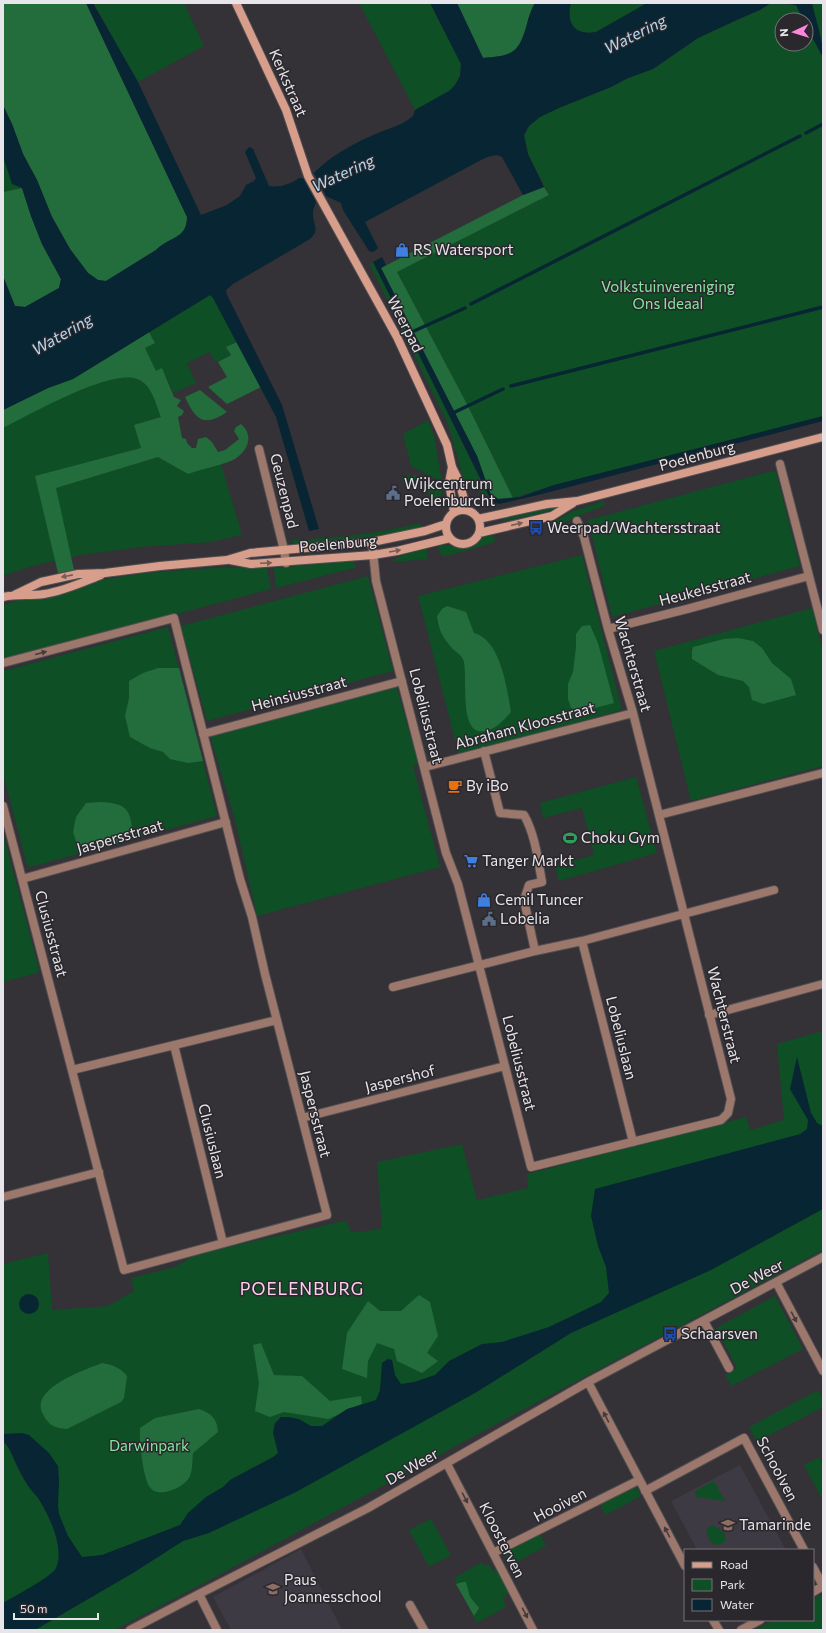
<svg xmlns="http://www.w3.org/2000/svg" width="826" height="1633" font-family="Commissioner,sans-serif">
  <rect width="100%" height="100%" fill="#343137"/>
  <!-- built -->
  <path fill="#3e3a44" d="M740 1465 786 1550H697L671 1501Z
    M301 1549 342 1630H231L213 1597Z"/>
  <!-- green -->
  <path fill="#0f4f26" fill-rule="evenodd" d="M93 3H184L204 46 138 82Z
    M359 3H430L461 64 460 76 455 85 449 91 415 110Z
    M571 3H647L596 32C574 36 566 23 571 3Z
    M771 3 795 5 798 3H823V416L554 485 513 498 468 406 397 272 549 195 528 154 524 135 529 126 540 117 559 108 611 87 628 78 653 69 698 38 739 19 760 10ZM782 20H806V44H782Z
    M3 156 12 184 22 188 3 192Z
    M373 262 407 327 488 496 465 484 448 424 370 265Z
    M210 295 213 297 237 342 226 347 231 354 218 362H215L210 352 187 363 196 383 173 393 162 369 156 371 145 348 155 343 149 332Z
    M134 345 194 469 221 464 242 535 211 542 141 547 80 555 32 566 3 576V413Z
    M428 420 434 436 442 482 411 466 403 434Z
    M772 471 776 472 800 566 612 617 588 520Z
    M415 475 419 477 423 475 426 477 423 484 417 485 416 483 403 484 402 477Z
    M435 483 444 490 431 509 428 490Z
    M604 501V506L588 512 550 529 548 523 557 520 573 511Z
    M555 506 556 509 546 512 504 521 503 517Z
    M420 523 421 527 389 534 328 543 297 545 290 540C334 538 378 534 420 523Z
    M493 533 495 540 493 543 446 556H443L440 553 438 545C450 543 458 550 470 547 476 546 478 542 482 538 485 535 489 534 493 533Z
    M427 548 428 559 392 562C400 553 415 551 427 548Z
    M582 555 622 710 459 755 418 596Z
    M337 562H353L357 566 354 568 276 588 274 568Z
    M210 568H267L271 589 3 660V605L21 600 55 594 105 579 147 573Z
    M368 576 393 671 207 721 181 626Z
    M812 608 823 652V766L691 801 654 651Z
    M168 627 217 816 30 867 27 865 3 774V671Z
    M396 685 418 764 413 766 440 867 257 916 235 820 210 735Z
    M636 777 657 853 559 881 555 866 594 855 582 808 543 818 540 803Z
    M3 833 39 969 38 973 3 982Z
    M823 1031V1250L489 1428 202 1584 114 1630H3V1264L48 1253 52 1310 108 1306 134 1291 131 1278 175 1267 197 1254 344 1221 347 1222 351 1232 367 1231 382 1228 377 1162 462 1144 477 1200 528 1188 527 1174 746 1117 750 1130 784 1120 777 1044Z
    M775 1296 803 1349 731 1386 725 1374 737 1368 716 1328Z
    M818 1390 823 1399V1407L757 1442 749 1427Z
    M819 1457 823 1464V1501L804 1465Z
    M631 1478 641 1496 606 1515 596 1498Z
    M714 1481 725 1501 696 1497 695 1491Z
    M431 1519 451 1555 429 1567 409 1530Z
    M712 1525C716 1526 721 1531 725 1534V1542L718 1545 710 1542 706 1530Z
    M537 1528 546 1546 511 1565 501 1548Z
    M482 1562 484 1566 489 1564 493 1571 498 1569 510 1593 503 1597 506 1607 477 1623 454 1578Z
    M823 1594V1630H755L774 1620H813V1599Z"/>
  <!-- forest -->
  <path fill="#236c3b" d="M3 3H86L187 217C187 240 170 236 156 250L106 281 98 280 88 273 70 249 52 217 37 180 23 154 12 124 3 106Z
    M457 3H535C531 10 529 16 527 24 519 53 513 56 483 58Z
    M544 187 549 195 397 272 468 406 513 498 498 499 490 493 477 456 381 268 523 195Z
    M22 188 31 216 42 244 61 279 59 288 25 307 15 306 3 276V192Z
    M149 332 155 343 145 348 156 371 162 368 174 397 181 400 177 406 184 411 182 415 178 417 182 438 186 439 187 443 192 448H196L198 439 206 437 212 442 218 452 225 450 239 439 234 431 236 427 241 424C256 437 246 454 231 461 218 466 202 469 188 474L158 457 56 488 74 570 58 573 35 476 141 448 134 425 161 417C156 404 151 383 137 379 109 369 30 415 3 428V410L48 388 73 379Z
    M237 342 261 387 227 404 208 387 227 377 218 362 231 355 226 347Z
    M200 390 227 412C203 428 196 420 185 397Z
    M447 606 466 612 474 633C501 640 507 689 511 712 503 721 497 728 485 731 457 737 469 672 463 659 461 655 455 651 452 648 442 637 439 630 437 616L442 609Z
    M590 625 598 643 614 703 580 712 571 708 568 699V684L573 672 576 647V634L582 626Z
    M738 638 753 641 762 648 772 663 791 679 796 695 763 704 752 700 749 687 743 681 718 675 692 659V651L693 647 724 639Z
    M158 668H179L203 761 188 763 170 759 163 752 150 748 130 737 125 716 129 698V681L143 673Z
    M100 802C130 803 131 812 133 839L80 853 73 832 76 817 86 803Z
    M419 1295 430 1302 438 1336 427 1353 438 1361 422 1373 397 1361 394 1349 377 1343 368 1361 367 1378 342 1369 347 1333 368 1301 380 1311H401Z
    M261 1343 274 1375 302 1376 330 1401 361 1396 362 1404 328 1419 284 1412 270 1417 255 1411 259 1383 253 1345Z
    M102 1363C112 1365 120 1367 127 1376L124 1398 121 1402 67 1429C56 1428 49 1426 44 1416 26 1389 85 1370 102 1363Z
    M199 1409C212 1414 217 1418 218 1432L193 1453C192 1461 193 1471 189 1478 183 1488 157 1500 149 1486 143 1475 139 1441 140 1428L155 1418Z
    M463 1582H466L470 1597 479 1608 474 1616 456 1584Z"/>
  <!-- water -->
  <path fill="#072532" d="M86 3H93L138 82 201 215 227 205 240 196 246 185 254 181 256 178 245 152 249 147 253 149 269 186C280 188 291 184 299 178H303L316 202C315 205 313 209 313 212 312 224 321 229 310 239L233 284 226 290 227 295 282 405 319 529 309 531 276 417 213 298 210 295 73 379 48 388 3 410V276L15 306 25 307 59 288 61 279 42 244 31 216 22 188 12 184 3 156V105L12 124 23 154 37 180 52 217 70 249 88 273 98 280 106 281 156 250C170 236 187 239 187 217Z
    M430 3H457L483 58C513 56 519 53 527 24 529 16 531 10 535 3H571C566 23 574 36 596 32L647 3H771L760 10 739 19 698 38 653 69 628 78 611 87 559 108 540 117 529 126 524 135 528 154 544 187 523 195 502 157C495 153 488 157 481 160L365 222 378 248 373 252 369 251 343 210 341 203 326 196 314 173C331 155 360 140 383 131 394 127 404 124 413 116L415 110 449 91 455 85 460 76 461 64Z
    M783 3H812C816 21 823 39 823 58L806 25V20H803L796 5Z
    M382 257 386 265 381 268 477 456 490 493 498 499 520 497 554 485 823 416V421L538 495 499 504 492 502 373 262Z
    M797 1057 811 1113 817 1123 823 1126V1209L711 1270 571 1333 475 1393 296 1492 209 1533 183 1541 133 1573 35 1630H3V1603C13 1597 53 1576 56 1568 65 1548 49 1515 38 1498 37 1496 34 1494 32 1491 27 1485 22 1476 18 1468 13 1458 11 1449 3 1441V1434L22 1433 29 1435 49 1453 58 1466 59 1481 58 1505 59 1514 68 1536 82 1557 102 1555 180 1525 188 1513 206 1497 223 1487 230 1480 273 1457 278 1453 273 1433 275 1423 281 1417H288L299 1419 311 1426H322L347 1409 376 1400 380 1390 382 1363 388 1359 392 1360 395 1375 401 1384 414 1382 435 1375 449 1361 482 1344 502 1342 549 1327 601 1302 609 1293 606 1267 598 1246 591 1216 595 1189 800 1134 807 1129 808 1120 790 1089Z
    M19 1304a10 10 0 1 1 20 0a10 10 0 1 1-20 0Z"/>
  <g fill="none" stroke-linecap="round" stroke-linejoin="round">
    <!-- stream -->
    <path stroke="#072532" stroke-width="3.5" d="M806 133 823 124
      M471 304 800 136
      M414 331 465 308
      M511 386 823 307
      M455 412 503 389"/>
    <defs>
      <path id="street" d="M259 449 284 550 286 563
        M780 464 823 630
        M372 542 376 581 446 853 458 884 531 1167 721 1120 728 1113 731 1099 633 713 608 629 584 537 577 521
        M608 629 687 609 809 576
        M3 663 174 618 240 879 252 917 265 974 327 1215 124 1270 3 806
        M203 734 402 681
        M484 751 500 813 524 815C535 834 538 860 542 882L529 885 524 900 535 951
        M425 767 633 713
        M659 815 823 773
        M22 879 226 822
        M582 941 633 1142
        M393 987 535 951 582 941 774 890
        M709 1015 823 984
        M174 1045 223 1243
        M72 1070 277 1020
        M302 1118 505 1066
        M3 1197 99 1172
        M776 1282 823 1371
        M704 1321 729 1368
        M588 1382 685 1566
        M447 1464 533 1630
        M645 1491 744 1438 804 1550
        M493 1553 639 1480
        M813 1567 823 1586
        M813 1592 823 1586
        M199 1594 217 1630
        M410 1605 424 1630
        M713 1620 719 1630
        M130 1630 199 1594 368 1508 588 1382 823 1257
        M741 1630 760 1620"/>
      <path id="secondary" d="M236 3 286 110 308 176 397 337 429 406 447 445 452 467 459 481 467 510
        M452 467 449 483 454 512
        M446 527a17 17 0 1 1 34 0a17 17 0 1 1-34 0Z
        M478 519 547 504 577 501 823 437
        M479 533 552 516 573 503
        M230 560 251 564 373 555 397 551 450 538
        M14 595 41 582 78 574 105 573 160 566 227 560 250 553 372 542 425 531 446 524
        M3 597C17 594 30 596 44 594 64 591 83 582 101 575"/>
    </defs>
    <!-- street casing -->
    <use href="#street" stroke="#514e53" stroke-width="10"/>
    <!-- secondary casing -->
    <use href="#secondary" stroke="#514e53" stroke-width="10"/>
    <!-- street -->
    <use href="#street" stroke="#9b786b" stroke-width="8"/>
    <!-- secondary -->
    <use href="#secondary" stroke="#d69e8b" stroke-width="8"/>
  </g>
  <!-- one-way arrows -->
  <defs><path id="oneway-solid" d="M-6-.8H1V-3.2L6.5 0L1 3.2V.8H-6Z"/></defs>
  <g fill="#775d57">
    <use href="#oneway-solid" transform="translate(517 524) rotate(-13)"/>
    <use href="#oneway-solid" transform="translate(395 551) rotate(-10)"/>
    <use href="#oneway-solid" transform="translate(266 563) rotate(-3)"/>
    <use href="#oneway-solid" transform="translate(67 576) rotate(169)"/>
  </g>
  <g fill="#463b3c">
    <use href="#oneway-solid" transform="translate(41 653) rotate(-15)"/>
    <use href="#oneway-solid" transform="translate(794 1317) rotate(62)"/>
    <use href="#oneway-solid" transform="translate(606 1417) rotate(-118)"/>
    <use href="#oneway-solid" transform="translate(465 1498) rotate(62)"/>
    <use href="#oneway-solid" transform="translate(667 1532) rotate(-118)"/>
    <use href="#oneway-solid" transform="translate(525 1613) rotate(62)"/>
  </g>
  <!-- icons -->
  <defs>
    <symbol id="shop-bare" viewBox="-9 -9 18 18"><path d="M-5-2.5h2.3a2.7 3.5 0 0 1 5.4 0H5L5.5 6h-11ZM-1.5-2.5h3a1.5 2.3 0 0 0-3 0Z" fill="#3f7fe0" stroke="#2a272d" stroke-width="2.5" paint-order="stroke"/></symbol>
    <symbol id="civic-bare" viewBox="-9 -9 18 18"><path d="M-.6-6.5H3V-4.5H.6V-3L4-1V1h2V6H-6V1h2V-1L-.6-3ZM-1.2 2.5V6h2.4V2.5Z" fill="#5c6f8a" stroke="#2a272d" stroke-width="2.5" paint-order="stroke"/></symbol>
    <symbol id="bus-bare" viewBox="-9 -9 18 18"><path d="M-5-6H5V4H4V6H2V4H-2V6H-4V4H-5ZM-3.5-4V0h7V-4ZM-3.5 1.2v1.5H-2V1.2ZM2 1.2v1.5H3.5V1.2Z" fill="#1a4fb4" stroke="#2a272d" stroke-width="2.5" paint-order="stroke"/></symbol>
    <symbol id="cafe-bare" viewBox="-9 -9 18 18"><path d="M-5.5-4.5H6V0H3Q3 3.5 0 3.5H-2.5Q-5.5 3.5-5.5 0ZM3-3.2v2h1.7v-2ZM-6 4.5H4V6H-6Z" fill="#e8710a" stroke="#2a272d" stroke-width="2.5" paint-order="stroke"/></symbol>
    <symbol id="stadium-bare" viewBox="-9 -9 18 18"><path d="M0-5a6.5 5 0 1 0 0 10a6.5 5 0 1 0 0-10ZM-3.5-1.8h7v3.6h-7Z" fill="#2e9e5b" stroke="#2a272d" stroke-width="2.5" paint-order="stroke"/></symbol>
    <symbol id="supermarket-bare" viewBox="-9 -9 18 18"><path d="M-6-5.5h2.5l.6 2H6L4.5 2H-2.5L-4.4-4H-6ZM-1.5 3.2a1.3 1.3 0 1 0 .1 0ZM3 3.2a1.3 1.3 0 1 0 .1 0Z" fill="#3f7fe0" stroke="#2a272d" stroke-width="2.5" paint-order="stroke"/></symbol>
    <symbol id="school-bare" viewBox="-9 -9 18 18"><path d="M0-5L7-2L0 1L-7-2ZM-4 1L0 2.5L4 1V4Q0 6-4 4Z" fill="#8d6e63" stroke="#2a272d" stroke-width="2.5" paint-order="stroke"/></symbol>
  </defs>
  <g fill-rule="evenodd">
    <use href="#shop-bare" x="392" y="240" width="20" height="20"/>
    <use href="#civic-bare" x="383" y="483" width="20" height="20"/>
    <use href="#bus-bare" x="526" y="518" width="20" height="20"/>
    <use href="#cafe-bare" x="445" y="776" width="20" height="20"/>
    <use href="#stadium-bare" x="560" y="828" width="20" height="20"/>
    <use href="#supermarket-bare" x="461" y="851" width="20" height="20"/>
    <use href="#shop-bare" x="474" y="890" width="20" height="20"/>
    <use href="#civic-bare" x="479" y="909" width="20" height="20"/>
    <use href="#bus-bare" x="660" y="1324" width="20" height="20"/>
    <use href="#school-bare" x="718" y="1515" width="20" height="20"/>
    <use href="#school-bare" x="263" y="1579" width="20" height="20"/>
  </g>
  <g text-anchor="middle" stroke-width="3" stroke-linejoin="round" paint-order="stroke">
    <!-- street labels -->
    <g font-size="15" fill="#e7e5e9" stroke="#2a272d">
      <text transform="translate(288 83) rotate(66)" y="5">Kerkstraat</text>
      <text transform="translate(405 324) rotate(63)" y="5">Weerpad</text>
      <text transform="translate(697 456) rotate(-15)" y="5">Poelenburg</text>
      <text transform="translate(284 491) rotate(76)" y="5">Geuzenpad</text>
      <text transform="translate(338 544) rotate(-5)" y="5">Poelenburg</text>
      <text transform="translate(705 589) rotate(-15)" y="5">Heukelsstraat</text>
      <text transform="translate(633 664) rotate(74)" y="5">Wachterstraat</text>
      <text transform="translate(299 694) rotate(-15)" y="5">Heinsiusstraat</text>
      <text transform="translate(426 716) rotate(76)" y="5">Lobeliusstraat</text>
      <text transform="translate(525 726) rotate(-15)" y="5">Abraham Kloosstraat</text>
      <text transform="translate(120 837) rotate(-16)" y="5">Jaspersstraat</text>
      <text transform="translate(51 934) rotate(75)" y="5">Clusiusstraat</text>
      <text transform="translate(724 1015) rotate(76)" y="5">Wachterstraat</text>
      <text transform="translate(621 1038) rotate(76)" y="5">Lobeliuslaan</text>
      <text transform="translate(519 1063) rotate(76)" y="5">Lobeliusstraat</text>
      <text transform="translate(400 1079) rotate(-14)" y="5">Jaspershof</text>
      <text transform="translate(315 1114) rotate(76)" y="5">Jaspersstraat</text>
      <text transform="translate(212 1141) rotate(76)" y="5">Clusiuslaan</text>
      <text transform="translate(757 1277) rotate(-28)" y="5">De Weer</text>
      <text transform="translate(412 1467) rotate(-30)" y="5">De Weer</text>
      <text transform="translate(777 1469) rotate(62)" y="5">Schoolven</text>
      <text transform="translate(560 1505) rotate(-27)" y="5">Hooiven</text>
      <text transform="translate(502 1540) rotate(63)" y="5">Kloosterven</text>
    </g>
    <!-- poi labels -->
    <g font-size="15" fill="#e7e5e9" stroke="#2a272d" text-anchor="start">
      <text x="413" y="255">RS Watersport</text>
      <text x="404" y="489">Wijkcentrum<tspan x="404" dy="17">Poelenburcht</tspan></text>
      <text x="547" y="533">Weerpad/Wachtersstraat</text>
      <text x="466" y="791">By iBo</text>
      <text x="581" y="843">Choku Gym</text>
      <text x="482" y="866">Tanger Markt</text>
      <text x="495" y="905">Cemil Tuncer</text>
      <text x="500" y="924">Lobelia</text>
      <text x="681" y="1339">Schaarsven</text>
      <text x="739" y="1530">Tamarinde</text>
      <text x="284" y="1585">Paus<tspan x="284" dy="17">Joannesschool</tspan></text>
    </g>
    <!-- park labels -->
    <g font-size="15" fill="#85e69d" stroke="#2a272d">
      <text x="668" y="292">Volkstuinvereniging<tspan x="668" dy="17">Ons Ideaal</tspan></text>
      <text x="149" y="1451">Darwinpark</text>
    </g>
    <!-- water labels -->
    <g font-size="16" font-style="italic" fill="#afdaf1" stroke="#2a272d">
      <text transform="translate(635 34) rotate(-27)" y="6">Watering</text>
      <text transform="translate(343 173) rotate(-25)" y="6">Watering</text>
      <text transform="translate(62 334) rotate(-30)" y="6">Watering</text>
    </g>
    <!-- quarter labels -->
    <g font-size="17" letter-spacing="1" fill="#fcd1ee" stroke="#2a272d">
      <text x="302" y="1295">POELENBURG</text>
    </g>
  </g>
  <!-- border -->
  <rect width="826" height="1633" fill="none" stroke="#e7e5e9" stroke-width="8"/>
  <!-- legend -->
  <rect x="684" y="1549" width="130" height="72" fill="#2a272d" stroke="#767378"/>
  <rect x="692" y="1562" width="20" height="6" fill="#d69e8b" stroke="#767378"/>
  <text x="720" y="1569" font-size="12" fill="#e7e5e9">Road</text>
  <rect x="692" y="1579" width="20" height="12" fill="#0f4f26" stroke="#767378"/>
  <text x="720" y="1589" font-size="12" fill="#e7e5e9">Park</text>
  <rect x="692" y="1599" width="20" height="12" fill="#072532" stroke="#767378"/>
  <text x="720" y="1609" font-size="12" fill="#e7e5e9">Water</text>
  <!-- north arrow -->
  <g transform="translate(794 32) rotate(266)"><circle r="19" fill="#2a272d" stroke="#767378"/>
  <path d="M0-3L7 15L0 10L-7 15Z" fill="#ff85df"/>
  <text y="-6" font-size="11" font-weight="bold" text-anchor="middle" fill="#e7e5e9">N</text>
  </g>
  <!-- scale -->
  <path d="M14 1613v6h84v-6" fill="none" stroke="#e7e5e9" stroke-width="2"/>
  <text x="20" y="1613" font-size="12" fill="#e7e5e9" stroke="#2a272d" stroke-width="3" paint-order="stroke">50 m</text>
</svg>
